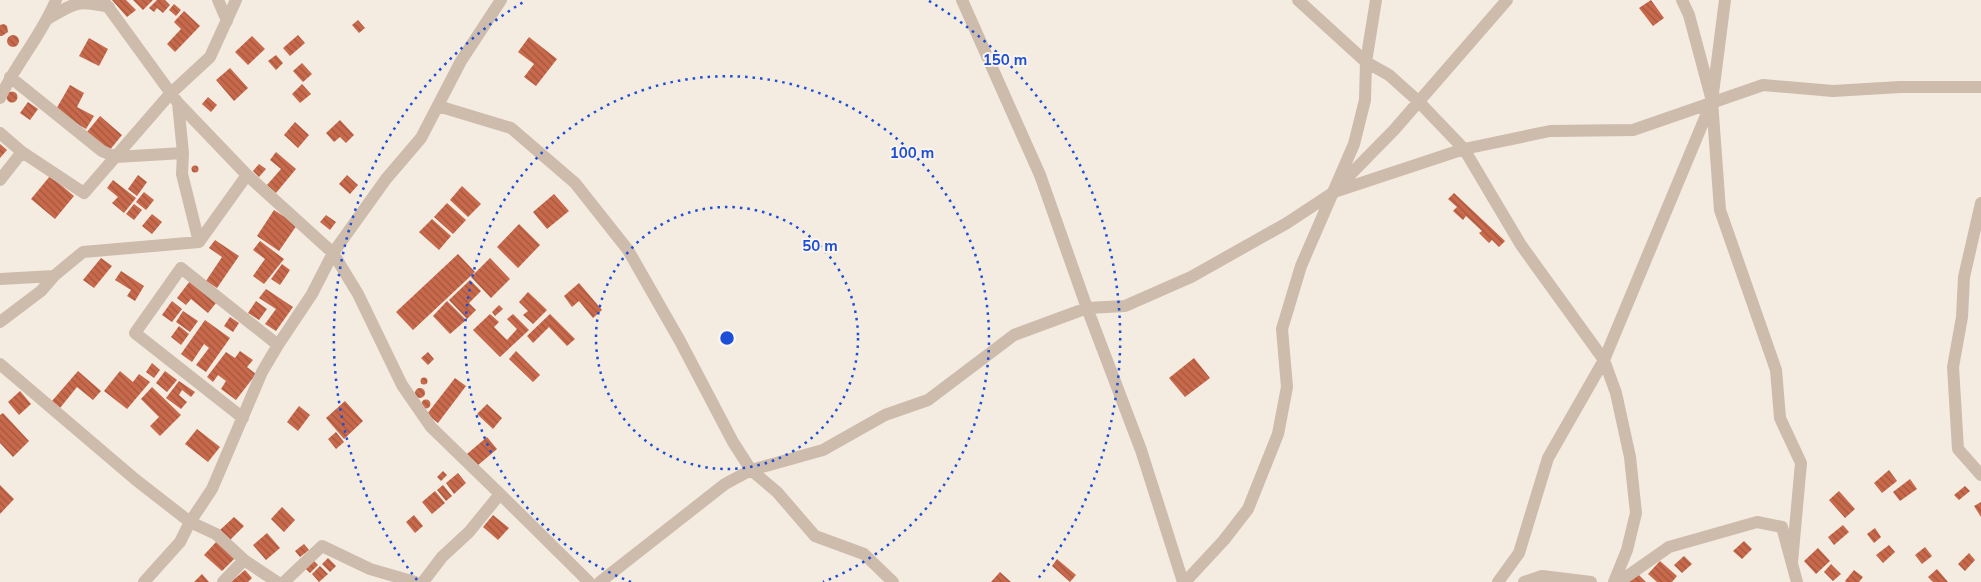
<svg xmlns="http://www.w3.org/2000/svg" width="1981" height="582" font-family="Mulish,sans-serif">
  <defs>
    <pattern id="building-back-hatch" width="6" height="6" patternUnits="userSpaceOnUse" patternTransform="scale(1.25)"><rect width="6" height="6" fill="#c8694b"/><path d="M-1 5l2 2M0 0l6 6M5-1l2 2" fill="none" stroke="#a4573f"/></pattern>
  </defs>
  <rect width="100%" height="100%" fill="#f4ebe1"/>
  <!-- building -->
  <path fill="url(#building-back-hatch)" d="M112 0H126L136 10 127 17Z
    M133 0H153L143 10Z
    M157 0H165L170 5 163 13 157 8 154 12 149 8Z
    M1651 0 1664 18 1653 26 1639 8Z
    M174 4 181 10 176 16 169 10Z
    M184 11 200 26 175 52 167 44 181 29 174 22Z
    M358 20 365 28 359 33 352 25Z
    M4 24 7 26 8 32 2 36H0V25Z
    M298 35 305 43 290 56 283 48Z
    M7 41a6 6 0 1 1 12 0a6 6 0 1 1-12 0Z
    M252 36 265 49 248 65 235 52Z
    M529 37 557 59 536 86 524 77 534 64 518 52Z
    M89 38 108 49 99 66 79 56Z
    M276 55 283 63 276 70 268 61Z
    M302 63 312 74 303 82 293 71Z
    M230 68 248 88 234 101 216 80Z
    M302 84 311 94 300 103 292 94Z
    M70 85 84 93 77 107 94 116 86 129 55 111Z
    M6.5 97a5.5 5.5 0 1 1 11 0a5.5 5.5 0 1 1-11 0Z
    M208 97 217 105 211 112 202 104Z
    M28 102 38 109 30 120 20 113Z
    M100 116 122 135 109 151 87 132Z
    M340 120 354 135 346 143 340 137 334 142 326 133Z
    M295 122 309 135 298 148 284 135Z
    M0 144 7 150 0 158Z
    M276 152 296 169 276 193 267 185 281 169 270 160Z
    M259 164 266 169 259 177 253 171Z
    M191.5 169a3.5 3.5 0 1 1 7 0a3.5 3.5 0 1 1-7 0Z
    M138 175 147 182 137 196 128 189Z
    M347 175 358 185 350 194 339 184Z
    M50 176 74 196 55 219 31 199Z
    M113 180 136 198 124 213 112 203 118 197 107 188Z
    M462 186 481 204 468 217 450 200Z
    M144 192 154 200 146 210 136 202Z
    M1454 193 1505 241 1499 247 1492 240 1489 243 1479 233 1482 231 1466 216 1463 220 1453 211 1457 207 1448 199Z
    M554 194 569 211 547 229 533 212Z
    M447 203 466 220 453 234 434 217Z
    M134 204 142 210 134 220 126 214Z
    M274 210 297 225 279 251 257 236Z
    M152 214 162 222 152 234 142 226Z
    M326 215 336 222 330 230 320 222Z
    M432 219 451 236 439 250 419 232Z
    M519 224 540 245 518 268 497 247Z
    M215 240 239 256 217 288 206 281 222 257 209 248Z
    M260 241 284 259 264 284 253 276 265 259 253 250Z
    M458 254 475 272 413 330 396 312Z
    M101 258 112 266 94 288 83 280Z
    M490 258 510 279 491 298 471 277Z
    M282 264 290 270 280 285 271 279Z
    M121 271 144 286 135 301 127 296 131 290 115 280Z
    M470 280 481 291 469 303 476 310 467 319 449 300Z
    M190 281 216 303 208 313 191 299 186 305 177 298Z
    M579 283 602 310 593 318 579 301 572 307 564 296Z
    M266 289 293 307 276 331 265 324 276 309 259 298Z
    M528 292 547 310 533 324 523 315 528 311 519 302Z
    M172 301 182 309 172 322 162 315Z
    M256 301 267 309 259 320 248 313Z
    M447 301 466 320 450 334 433 316Z
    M499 305 503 309 495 316 492 312Z
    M183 311 198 321 190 332 176 322Z
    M490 314 499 322 494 327 507 340 517 329 507 319 513 314 529 330 500 357 473 330Z
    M550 314 575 339 567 346 549 327 533 343 527 336Z
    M230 317 239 323 233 332 224 326Z
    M205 320 230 338 206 372 196 365 209 348 204 344 192 362 181 354Z
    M179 326 189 334 181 345 171 337Z
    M240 351 253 360 247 367 256 374 236 400 221 389 226 381 218 375 213 382 207 377 226 352 235 358Z
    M516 351 540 375 533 382 509 359Z
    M428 352 434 359 428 365 421 358Z
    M1194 358 1210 378 1185 397 1169 378Z
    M152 363 160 370 154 378 146 372Z
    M78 371 101 391 93 400 77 387 60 408 52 401Z
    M120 371 133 382 139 374 150 382 127 409 104 391Z
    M165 371 177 380 167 392 156 383Z
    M420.5 381a3.5 3.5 0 1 1 7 0a3.5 3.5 0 1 1-7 0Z
    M455 378 466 386 438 423 427 414Z
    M179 381 195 392 191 397 182 390 179 395 187 402 181 409 166 398Z
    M152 387 181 415 160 436 150 426 159 417 141 399Z
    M415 393a5 5 0 1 1 10 0a5 5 0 1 1-10 0Z
    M20 391 31 404 19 415 8 402Z
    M421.5 404a4.5 4.5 0 1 1 9 0a4.5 4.5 0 1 1-9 0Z
    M345 401 363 421 344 439 326 418Z
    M487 404 502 418 493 429 477 414Z
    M299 406 310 415 298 431 287 422Z
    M3 413 29 441 13 457 0 443V415Z
    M197 429 220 447 208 462 185 444Z
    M336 432 344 442 336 449 328 439Z
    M487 437 497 449 477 466 467 454Z
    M1889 470 1897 481 1882 493 1874 483Z
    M443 471 447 475 441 481 437 477Z
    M458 473 466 483 454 494 446 483Z
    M1910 479 1917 489 1900 501 1893 492Z
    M0 485 14 499 0 514Z
    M443 485 452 496 446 501 437 490Z
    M1965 486 1970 491 1959 500 1954 495Z
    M435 491 445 503 432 514 422 502Z
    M1839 491 1855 509 1845 518 1829 500Z
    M1981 502V517L1974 506Z
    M282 507 295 520 284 532 271 519Z
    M414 515 423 526 415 533 406 522Z
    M493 515 509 528 498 540 483 527Z
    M234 517 244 526 230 540 220 530Z
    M1843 525 1849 532 1834 545 1828 537Z
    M1875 528 1881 537 1874 543 1867 534Z
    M267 533 280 548 266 560 253 545Z
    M217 541 235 558 222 571 204 555Z
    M1744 541 1752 549 1742 559 1733 551Z
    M304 544 309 550 300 557 295 551Z
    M1889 545 1895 552 1883 563 1876 555Z
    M1925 547 1932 556 1922 564 1915 555Z
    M1818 548 1830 561 1816 574 1804 561Z
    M1969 553 1975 560 1965 571 1958 564Z
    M1684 556 1692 564 1682 573 1674 565Z
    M311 558 318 565 310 573 303 566Z
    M328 558 336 566 330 572 322 564Z
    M1057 559 1076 575 1070 582 1052 566Z
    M1660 561 1677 576 1672 582H1657L1648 574Z
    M1831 564 1841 574 1833 581 1824 572Z
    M320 566 328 574 319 582 312 574Z
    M1937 569 1948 582H1933L1928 577Z
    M245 570 252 578 248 582H231Z
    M1854 570 1863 577 1859 582H1846L1845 581Z
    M1000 572 1011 582H991Z
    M1636 572 1646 582H1626Z
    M202 574 209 582H194Z"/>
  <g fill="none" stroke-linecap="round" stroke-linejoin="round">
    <!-- minor -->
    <path stroke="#cdbbac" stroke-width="12" d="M103 0 178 103 183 153 182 174 199 242
      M218 0 227 21
      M962 0 1040 175 1087 308 1141 450 1183 582
      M1298 0 1366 62 1389 75 1418 101 1464 149 1521 245 1604 360 1616 393 1630 457 1636 513 1627 550 1614 582
      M1682 0 1689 15 1712 101 1720 210 1776 370 1780 418 1801 463 1792 562
      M49 18C76 2 78 0 109 7
      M10 77 102 151 116 157 183 153
      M0 98C16 63 42 35 56 0
      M178 103 247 175 333 253 358 294 402 385 431 427 500 494 469 532 442 557 423 582
      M438 106 511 128 575 183 628 250 680 341 733 442 751 470 777 492 815 536 864 554 893 582
      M0 133 22 152 0 180
      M22 152 84 193 170 94 210 57 236 0
      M1339 186 1394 130 1507 0
      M1981 203 1964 277 1962 317 1953 367 1958 449 1981 475
      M0 279 54 276
      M0 322 41 291 54 276 83 252 199 242 247 175
      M0 364 136 480 190 522 216 534 244 560 277 582
      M243 418 135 333 181 268 278 345
      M500 494 589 582
      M144 582 180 542 190 522 212 489 262 372 278 345 312 294 333 253 386 179 421 138 461 61 501 0
      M223 582 244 560
      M284 582 322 546 370 569 415 582
      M600 582 725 484 751 470 823 450 885 415 928 400 1014 335 1087 308 1125 306 1191 277 1287 223 1334 192 1464 149 1550 131 1633 130 1763 85 1833 91 1900 87H1981
      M1185 582 1224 540 1248 509 1278 434 1287 387 1282 329 1301 266 1354 144 1365 100 1366 62 1376 0
      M1498 582 1519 553 1548 458 1604 360 1712 101 1725 0
      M1524 582 1542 576 1591 582
      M1619 582 1669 547 1757 522 1782 527 1797 582"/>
  </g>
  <!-- distance rings -->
  <g fill="none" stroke="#1d4ed8" stroke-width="2.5" stroke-dasharray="2.5 5">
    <circle cx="727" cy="338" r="131"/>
    <path d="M631 582A262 262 0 1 1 823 582"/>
    <path d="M417 580A393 393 0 0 1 525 1M929 1A393 393 0 0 1 1037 580"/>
  </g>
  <circle cx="727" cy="338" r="8" fill="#1d4ed8" stroke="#fbf5ee" stroke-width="2.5"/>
  <g font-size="15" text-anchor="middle" font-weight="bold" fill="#1d4ed8" stroke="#fbf5ee" stroke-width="4" stroke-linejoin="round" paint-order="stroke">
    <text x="1005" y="65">150 m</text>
    <text x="912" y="158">100 m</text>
    <text x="820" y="251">50 m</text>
  </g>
</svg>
